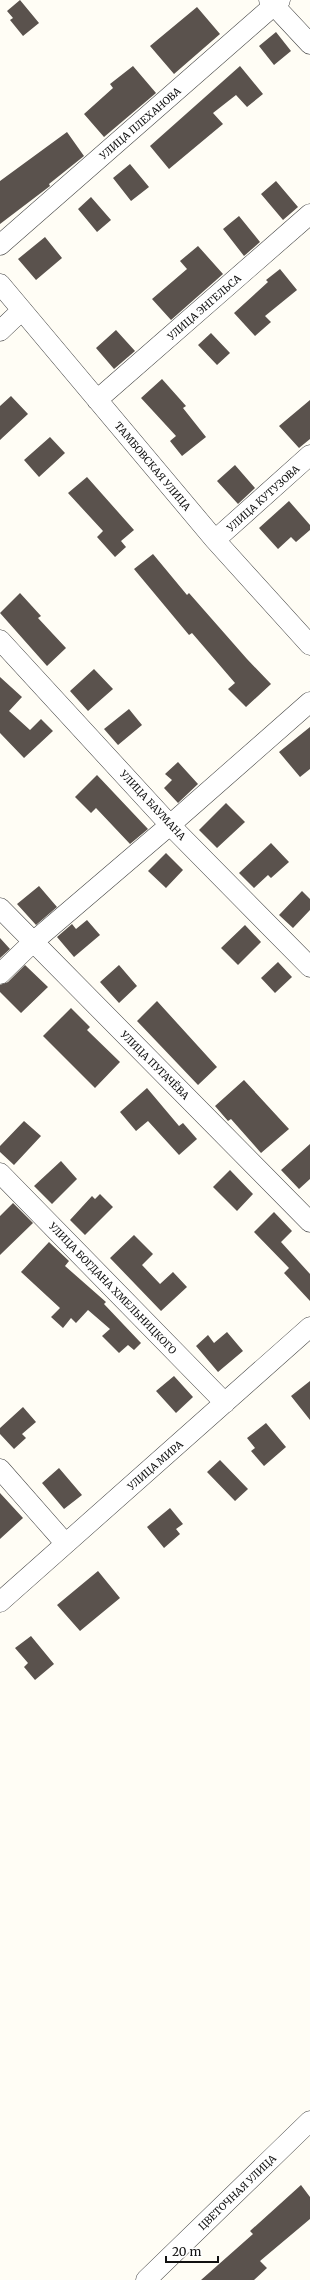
<svg xmlns="http://www.w3.org/2000/svg" width="310" height="2280" font-family="Merriweather,serif">
  <rect width="100%" height="100%" fill="#fffdf5"/>
  <!-- building -->
  <path fill="#5a524d" d="M20 0 39 23 23 36 10 20 13 18 7 11Z
    M197 7 220 34 174 74 150 46Z
    M276 32 291 51 274 65 259 46Z
    M133 66 156 93 104 137 84 114 113 88 110 84Z
    M240 66 263 94 247 107 236 95 213 113 223 124 169 169 150 146Z
    M67 132 84 156 49 184 50 186 0 224V181Z
    M130 164 149 187 131 201 113 178Z
    M276 181 298 207 283 220 261 194Z
    M91 197 111 220 97 232 78 209Z
    M239 216 260 242 244 256 223 229Z
    M45 237 62 258 36 280 18 259Z
    M198 246 223 274 171 320 152 299 187 269 180 261Z
    M280 269 297 290 265 316 271 322 255 336 234 313 268 282 266 280Z
    M116 330 135 351 114 369 96 348Z
    M211 333 230 353 217 365 198 345Z
    M162 379 186 406 183 408 206 437 182 456 170 441 176 436 141 398Z
    M11 396 28 414 0 440V406Z
    M310 400V439L299 448 279 426Z
    M50 437 65 453 39 477 24 460Z
    M235 465 255 488 238 504 217 481Z
    M87 477 134 530 121 541 126 547 115 557 97 537 103 531 68 493Z
    M289 501 310 525V530L296 542 291 537 278 549 259 528Z
    M153 554 187 595 189 593 247 659 271 684 246 707 228 689 235 683 192 633 189 635 134 569Z
    M20 593 41 616 38 618 66 648 47 666 0 613Z
    M94 669 113 689 88 711 70 691Z
    M0 677 22 697 9 711 30 730 41 719 53 731 24 758 0 733Z
    M129 709 142 725 118 745 104 729Z
    M310 727V769L300 777 279 752Z
    M178 762 198 784 178 803 164 788 172 780 165 774Z
    M97 775 148 829 130 844 96 808 91 813 75 797Z
    M226 803 245 822 217 848 199 830Z
    M271 843 289 862 271 878 268 875 254 888 239 873Z
    M166 853 183 870 166 888 148 871Z
    M39 886 57 907 36 925 17 904Z
    M302 891 310 899V910L293 928 279 915Z
    M87 920 100 935 74 957 57 937 72 924 76 929Z
    M245 925 261 942 238 965 221 948Z
    M0 938 10 949 0 958Z
    M278 962 292 977 275 993 261 978Z
    M25 965 48 987 21 1013 0 992V985L8 982Z
    M119 965 137 986 119 1003 100 982Z
    M157 1001 217 1067 198 1085 137 1021Z
    M71 1008 90 1027 87 1030 120 1062 95 1088 43 1036Z
    M244 1080 289 1129 261 1153 231 1119 228 1121 215 1106Z
    M147 1088 179 1126 183 1123 197 1139 179 1155 148 1121 136 1131 120 1112Z
    M24 1121 41 1136 14 1165 0 1152V1146Z
    M310 1144V1179L299 1189 281 1170Z
    M61 1161 77 1179 52 1204 34 1186Z
    M230 1170 253 1194 237 1211 213 1187Z
    M100 1194 113 1207 85 1235 70 1220 92 1196 95 1199Z
    M13 1203 33 1223 0 1255V1216Z
    M274 1212 292 1231 281 1242 310 1274V1301L284 1273 289 1268 254 1232Z
    M134 1235 153 1254 142 1265 160 1284 173 1272 187 1287 161 1311 110 1258Z
    M49 1242 69 1261 65 1266 106 1302 104 1304 141 1343 134 1350 128 1345 119 1353 102 1336 110 1329 88 1310 76 1323 71 1318 63 1328 51 1317 60 1308 21 1272Z
    M227 1332 243 1351 218 1372 196 1346 208 1335 214 1343Z
    M174 1376 193 1397 176 1413 156 1391Z
    M310 1381V1420L291 1396Z
    M23 1407 36 1422 22 1434 26 1438 14 1449 0 1434V1428Z
    M266 1423 286 1447 264 1466 251 1451 255 1448 247 1438Z
    M220 1460 248 1489 235 1501 207 1472Z
    M59 1468 82 1495 64 1509 42 1483Z
    M0 1493 23 1518 0 1539Z
    M170 1508 183 1524 176 1529 180 1534 164 1548 147 1527Z
    M98 1571 120 1598 80 1631 57 1605Z
    M31 1636 54 1664 35 1680 24 1667 28 1663 15 1648Z
    M301 2185 310 2197V2219L260 2261 267 2268 254 2280H201L253 2234 250 2231Z"/>
  <g fill="none" stroke-linecap="round" stroke-linejoin="round">
    <defs>
      <path id="street" d="M269 0 310 44
        M0 245 280 0
        M0 284 215 540 310 645
        M0 331 22 310
        M97 400 310 214
        M215 540 310 455
        M0 640 170 825 310 967
        M0 908 310 1222
        M0 974 33 942 170 825 310 702
        M0 1173 225 1403
        M0 1469 65 1543
        M0 1602 310 1327
        M146 2280 310 2121"/>
    </defs>
    <!-- street casing -->
    <use href="#street" stroke="#444" stroke-width="21"/>
    <!-- street -->
    <use href="#street" stroke="#fff" stroke-width="20"/>
  </g>
  <g text-anchor="middle" stroke-width="4" stroke-linejoin="round" paint-order="stroke">
    <!-- street labels -->
    <g font-size="10" fill="#111" stroke="#fff">
      <text transform="translate(140 123) rotate(-41)" y="4">УЛИЦА ПЛЕХАНОВА</text>
      <text transform="translate(204 307) rotate(-41)" y="4">УЛИЦА ЭНГЕЛЬСА</text>
      <text transform="translate(153 466) rotate(50)" y="4">ТАМБОВСКАЯ УЛИЦА</text>
      <text transform="translate(263 498) rotate(-42)" y="4">УЛИЦА КУТУЗОВА</text>
      <text transform="translate(153 805) rotate(47)" y="4">УЛИЦА БАУМАНА</text>
      <text transform="translate(155 1065) rotate(45)" y="4">УЛИЦА ПУГАЧЁВА</text>
      <text transform="translate(113 1288) rotate(46)" y="4">УЛИЦА БОГДАНА ХМЕЛЬНИЦКОГО</text>
      <text transform="translate(155 1465) rotate(-41)" y="4">УЛИЦА МИРА</text>
      <text transform="translate(237 2192) rotate(-44)" y="4">ЦВЕТОЧНАЯ УЛИЦА</text>
    </g>
  </g>
  <!-- scale -->
  <path d="M166 2256v6h52v-6" fill="none" stroke="#111111" stroke-width="2"/>
  <text x="172" y="2256" font-size="12" fill="#111111" stroke="#ffffff" stroke-width="3" paint-order="stroke">20 m</text>
</svg>
